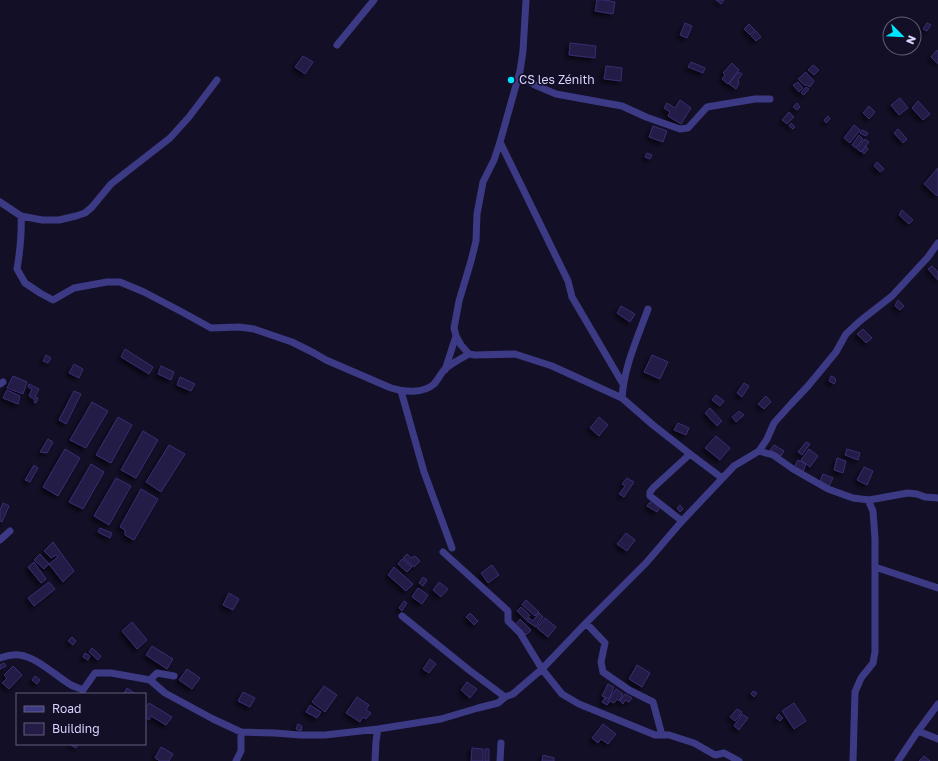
<svg xmlns="http://www.w3.org/2000/svg" width="938" height="761" font-family="'Golos Text',sans-serif">
  <defs>
    <filter id="shadow"><feDropShadow dx="-3" dy="3" stdDeviation="2" flood-color="#0009"/></filter>
  </defs>
  <rect width="100%" height="100%" fill="#130f26"/>
  <!-- building -->
  <path fill="#241b47" stroke="#3b2d73" filter="url(#shadow)" d="M597 0H605L615 2 613 14 595 11Z
    M716 0H724L721 4Z
    M685 23 692 26 687 38 680 35Z
    M927 23 931 25 927 31 923 29Z
    M749 24 755 30 750 35 744 29Z
    M756 31 761 37 756 41 751 36Z
    M570 43 596 46 595 58 569 55Z
    M937 50 938 52V64L931 57Z
    M303 56 313 62 305 74 295 67Z
    M691 62 705 68 703 73 688 67Z
    M732 63 739 70 728 84 722 79 725 75 723 73Z
    M813 65 819 70 814 75 808 70Z
    M606 66 622 68 621 81 604 79Z
    M738 72 742 74 738 80 739 83 736 89 729 84Z
    M806 72 814 81 810 87 807 85H804L798 79Z
    M798 82 803 88 799 92 793 85Z
    M806 87 809 89 804 95 801 93Z
    M900 98 908 108 899 115 891 105Z
    M680 100 691 108 681 124 668 116 670 112 664 108 667 103 675 108Z
    M918 101 930 114 923 120 912 108Z
    M797 103 800 107 797 110 793 107Z
    M869 106 875 112 869 119 863 113Z
    M789 112 794 117 787 124 782 120Z
    M828 116 830 119 826 123 824 120Z
    M791 123 795 127 793 129 789 126Z
    M854 125 860 130 850 143 844 138Z
    M653 126 667 131 663 142 649 137Z
    M898 129 907 139 903 143 894 133Z
    M862 130 868 133 866 136 860 133Z
    M859 135 863 139 856 148 852 145Z
    M865 139 869 142 861 152 857 149Z
    M866 146 868 149 864 154 862 152Z
    M647 153 652 155 650 159 645 157Z
    M877 162 884 169 880 172 874 166Z
    M938 168V194L937 196 924 184Z
    M902 210 913 220 909 224 899 215Z
    M932 266 938 272V280L928 269Z
    M898 300 904 306 900 310 895 306Z
    M621 306 635 314 630 322 617 313Z
    M863 329 872 338 866 343 857 334Z
    M125 349 153 367 149 374 121 357Z
    M46 355 51 358 48 363 43 361Z
    M652 355 668 362 660 379 644 372Z
    M74 364 83 369 79 378 69 373Z
    M161 366 174 372 171 380 158 374Z
    M13 376 27 382 23 394 7 388Z
    M831 376 835 378V379L836 380 834 384 829 381Z
    M180 377 195 384 191 391 177 385Z
    M744 383 749 386 742 397 737 393Z
    M29 384 39 389 35 397 38 398 36 403 34 402 35 400 29 396 32 389 28 387Z
    M7 390 20 396 18 404 3 398Z
    M74 391 81 394 66 424 59 420Z
    M716 395 724 401 720 406 712 400Z
    M766 396 771 402 764 409 758 404Z
    M92 402 108 411 86 448 70 440Z
    M710 408 722 421 717 426 705 413Z
    M739 411 744 415 736 422 732 417Z
    M118 417 132 425 111 463 96 455Z
    M599 417 608 425 599 436 590 428Z
    M678 423 689 428 686 435 674 430Z
    M143 431 158 440 136 478 121 470Z
    M716 436 730 448 720 460 705 448Z
    M48 439 53 442 47 453 40 452Z
    M806 442 810 444 802 455 798 452Z
    M169 445 185 454 161 492 146 482Z
    M774 445 784 451 781 456 770 450Z
    M65 449 80 458 58 496 43 487Z
    M809 449 818 456 810 467 801 460Z
    M847 449 860 453 858 460 845 455Z
    M837 458 846 461 843 473 834 470Z
    M798 460 806 464 803 472 794 467Z
    M91 464 104 472 83 509 69 502Z
    M34 465 38 468 30 482 25 480Z
    M864 467 873 471 867 485 857 480Z
    M823 474 833 478 829 486 820 481Z
    M116 478 131 486 109 525 94 516Z
    M627 478 634 482 624 497 619 494 625 486 622 484Z
    M141 489 158 499 134 540 125 535V530L120 527Z
    M652 500 661 505 657 512 647 506 649 503 650 504Z
    M3 503 9 506 2 522 0 521V510Z
    M680 505 683 509 680 512 677 508Z
    M100 528 112 533 110 538 98 532Z
    M626 533 635 540 627 551 617 544Z
    M53 542 74 571 63 582 49 564 58 557 56 555 51 558 44 551Z
    M40 554 49 564 44 569 34 560Z
    M407 554 411 558 415 556 420 561 414 567 403 558Z
    M402 559 412 567 407 572 398 564Z
    M34 562 46 579 41 583 28 567Z
    M492 565 499 575 488 583 481 573Z
    M394 567 413 584 406 591 388 575Z
    M423 577 427 580 423 586 419 583Z
    M49 582 55 589 34 606 28 598Z
    M439 582 448 589 441 597 433 590Z
    M418 588 428 595 422 604 412 597Z
    M229 593 239 599 233 610 223 605Z
    M526 600 539 612 535 616 522 605Z
    M404 601 407 603 402 611 399 608Z
    M521 607 530 615 526 620 517 611Z
    M470 613 478 621 474 625 466 617Z
    M539 613 543 617 536 627 527 621 529 618 533 621Z
    M545 618 556 627 548 637 537 628Z
    M520 619 531 630 526 635 515 625Z
    M132 622 147 640 137 649 122 631Z
    M72 637 76 641 73 645 68 641Z
    M152 646 173 659 167 669 146 655Z
    M92 648 101 656 98 660 89 652Z
    M85 653 90 656 88 660 83 657Z
    M430 659 436 664 429 673 423 669Z
    M4 663 6 666 0 669V665Z
    M637 665 650 673 642 687 629 679Z
    M13 666 22 675 9 689 2 683 7 678 4 675Z
    M187 669 200 678 192 689 179 680Z
    M35 676 40 680 37 684 32 680Z
    M467 682 477 689 470 698 461 690Z
    M608 684 614 687 609 699 602 696Z
    M324 686 337 695 325 712 312 702Z
    M127 688 136 694H126L124 693Z
    M616 689 623 694 619 701 617 699 614 703 610 701 607 705 602 702 605 698 608 701Z
    M753 691 757 693 754 697 751 694Z
    M243 692 255 698 250 707 238 701Z
    M625 694 632 698 629 702 625 700 623 704 620 701Z
    M357 697 369 705 366 710 371 713 366 719 363 717 360 722 346 713Z
    M149 703 172 717 166 725 151 716 149 720 145 717V708Z
    M794 703 806 721 794 729 782 711Z
    M310 705 321 712 317 718 306 712Z
    M737 709 742 712 735 721 730 717Z
    M742 714 748 718 739 730 734 726Z
    M779 714 783 718 780 721 776 718Z
    M298 724 302 726 301 731 296 729Z
    M603 724 616 734 608 744 601 739 598 743 592 738Z
    M69 744H79L76 748Z
    M161 747 173 754 169 761H160L155 758Z
    M472 748 483 749V761H471Z
    M485 749H489V761H485Z
    M543 755 554 758V761H542Z
    M924 756 930 761H919Z"/>
  <g fill="none" stroke-linecap="round" stroke-linejoin="round">
    <!-- street -->
    <path stroke="#3d3a85" stroke-width="7" d="M526 0 523 51 520 71 500 142 494 160 483 182 477 214 476 241 471 261 459 301 454 328 456 336 461 345 469 354 475 355 515 354 552 366 622 398 653 425 690 454 722 478
      M337 45 374 0
      M519 75 535 85 556 94 622 106 646 117 680 129 688 128 707 107 755 99H770
      M500 142 568 281 572 297 623 384
      M0 202 21 216 42 220H59L76 216 85 213 92 207 111 184 170 138 189 117 217 80
      M21 216C22 234 20 251 17 269L25 283 40 293 53 300 74 288 107 282H120L144 292 182 312 211 328 239 327 254 329 292 342 314 353 326 360 391 388C404 392 423 394 434 384 438 380 441 373 445 369 452 363 462 358 469 354
      M445 370 456 336
      M0 384 3 382
      M401 391 424 472 452 548
      M622 398C624 367 637 339 648 309
      M759 451 773 455 793 469 828 489 853 498 869 500 908 493 917 494 925 497 938 498
      M682 521 650 496V492L653 488 690 454
      M0 540 10 531
      M443 552 508 611V621L520 633 542 669 562 694 579 704 655 735H669L694 743 715 755 724 753 739 761
      M875 567 938 588
      M402 616 469 670 505 697
      M586 623 605 643 601 662 603 672 629 690 653 702 662 735
      M0 658C6 656 12 654 19 655 37 657 56 676 71 685 75 687 79 688 83 690L95 673H111L128 676 150 680 165 693 213 719 241 732 275 733 300 735H325L378 729 441 719 478 708 498 703 505 697 513 694 542 669 586 623 646 563 682 521 734 466 759 451 767 439 774 423 791 404 808 386 836 352 846 334 860 321 892 296 928 257 938 243
      M150 680 157 673 174 676
      M918 731 938 739
      M236 761 241 751V732
      M375 761 376 741 378 729
      M500 761 501 743
      M853 761 855 692 861 678 873 663 875 652V539L873 511 868 500
      M898 761 918 731 938 704"/>
  </g>
  <!-- markers -->
  <circle fill="#00e5ff" stroke="#130f26" stroke-width="1.5" cx="511" cy="80" r="4"/>
  <g text-anchor="middle" stroke-width="3.5" stroke-linejoin="round" paint-order="stroke">
    <!-- poi labels -->
    <g font-size="12" fill="#d9d4ff" stroke="#130f26" text-anchor="start">
      <text x="519" y="84">CS les Zénith</text>
    </g>
  </g>
  <!-- legend -->
  <rect x="16" y="693" width="130" height="52" fill="#130f26" stroke="#625e7d"/>
  <rect x="24" y="706" width="20" height="6" fill="#3d3a85" stroke="#625e7d"/>
  <text x="52" y="713" font-size="12" fill="#d9d4ff">Road</text>
  <rect x="24" y="723" width="20" height="12" fill="#241b47" stroke="#625e7d"/>
  <text x="52" y="733" font-size="12" fill="#d9d4ff">Building</text>
  <!-- north arrow -->
  <g transform="translate(902 36) rotate(114)"><circle r="19" fill="#130f26" stroke="#625e7d"/>
  <path d="M0-3L7 15L0 10L-7 15Z" fill="#00e5ff"/>
  <text y="-6" font-size="11" font-weight="bold" text-anchor="middle" fill="#d9d4ff">N</text>
  </g>
</svg>
